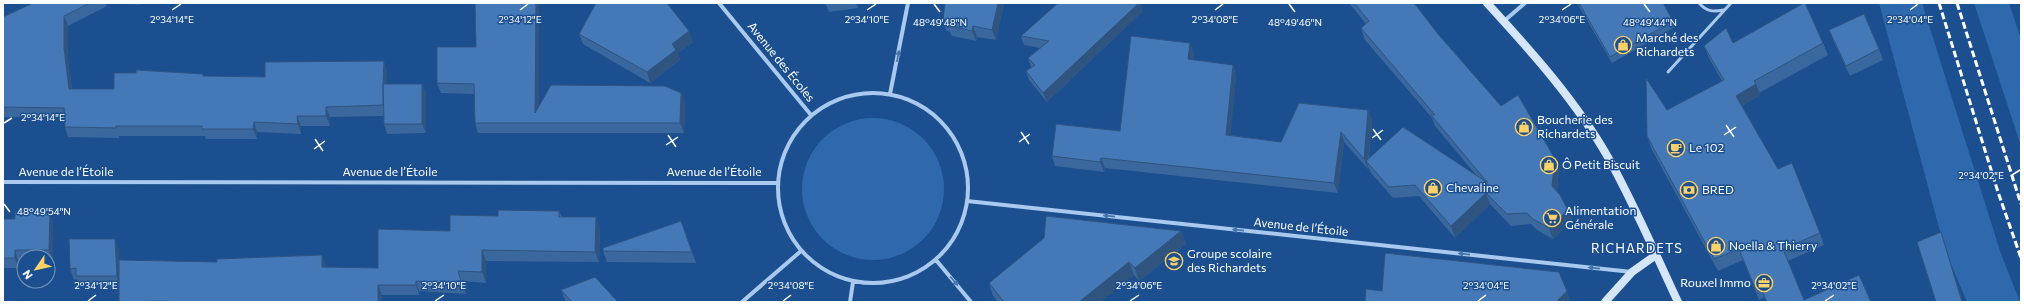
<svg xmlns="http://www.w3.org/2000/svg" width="2024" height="305" font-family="Commissioner,sans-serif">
  <rect width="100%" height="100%" fill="#1b4f8f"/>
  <!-- green -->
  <path fill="#2e69ad" d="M1879 3H1922L2001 254 2020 302H1967L1945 250Z
    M1974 3H2009L2021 39V146Z
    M802 189a71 71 0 1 1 142 0a71 71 0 1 1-142 0Z"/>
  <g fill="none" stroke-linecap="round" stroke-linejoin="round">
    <!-- lane -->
    <path stroke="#a9c9ee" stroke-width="3" d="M1699 3C1707 12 1713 12 1724 10
      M1668 72 1731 3"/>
    <!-- street -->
    <path stroke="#a9c9ee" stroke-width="4" d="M719 3 811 115
      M1504 21 1525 3
      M778 188a95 95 0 1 1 190 0a95 95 0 1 1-190 0Z
      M890 94 908 3
      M3 182 778 183
      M967 201 1632 272
      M936 260 971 302
      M742 302 801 251
      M850 302 853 282"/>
    <!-- secondary -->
    <path stroke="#d6e6fa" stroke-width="8" d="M1487 3C1531 51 1577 102 1609 159 1634 204 1656 255 1678 302
      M1605 302 1632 272 1656 255"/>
    <!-- rail -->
    <path stroke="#fff" stroke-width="3" stroke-dasharray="7 3" stroke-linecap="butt" d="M1939 3 1998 192 2021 258
      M1957 3 2021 204"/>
  </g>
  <!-- wall -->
  <path fill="#3a679d" d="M33 3H106L107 6 68 26V58L72 89H114L204 76 265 77 387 71V84H422L426 94V133L387 134 384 124V116L330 117V126H301V134L257 132V139H206L205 136H119V138L68 137 65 127 64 118 3 117V17Z
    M135 3H142L136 5Z
    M825 3H858V8L829 12Z
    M945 3H1004L996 40 977 37 976 41 952 36 950 32 946 30 943 20Z
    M1349 3H1414L1438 34 1501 106 1559 170 1557 191 1568 210 1572 221 1553 239 1537 230 1531 224 1511 226 1490 204 1455 238 1419 196 1393 198 1371 173 1368 166V169L1344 142 1338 193 1105 168 1104 172 1055 166 1052 156 1120 131 1194 53 1193 60 1233 65 1236 76 1230 135 1281 142 1368 110 1372 120 1369 159 1476 175 1435 126 1432 118 1365 40 1361 28 1366 24Z
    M1577 3H1663L1673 21 1675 27 1612 63Z
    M1143 11 1047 102 1029 80 1026 71 1031 67 1028 58 1040 48 1024 45 1021 36Z
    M1829 30 1879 49 1883 60 1850 76 1833 40Z
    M579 34 693 42 678 53 680 60 650 83 583 44Z
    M1823 43 1828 55 1759 93 1760 95 1742 106 1778 169 1820 233 1824 245 1788 261 1804 300 1871 302H1766L1764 297 1759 300 1743 260 1718 271 1651 148 1647 136 1667 110 1722 81 1709 58 1704 46Z
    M476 47 539 106 681 93 685 103 684 133H478L475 123 474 94 441 93 437 83Z
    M559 211 562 217 600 228 599 262 486 261V283L462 281 466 294 419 291V295H382V302H119V287L79 286 77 279 74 280 70 269 119 250V262L326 266V267L378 268 450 231 498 216Z
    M50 213 53 223V260H48V257H24V260H18V268H3V219H15Z
    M681 221 696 263 607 262 603 251Z
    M1181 231 1186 244 1139 281 1134 275 1100 302H998L993 296 989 283Z
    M561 290 618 302H567L565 300Z"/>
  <!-- shaded-wall -->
  <path fill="#305480" d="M536 3H539V123L535 113Z
    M856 3H858V8Z
    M998 3H1004L996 40 992 30Z
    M1139 3H1140L1143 11 1047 102 1043 93Z
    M64 16 68 26V58L73 99 69 89 64 48Z
    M973 26 977 37 976 41 972 31Z
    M689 31 693 42 678 53 680 60 650 83 647 72 672 44Z
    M1190 43 1194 53 1192 69 1188 59Z
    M384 61 387 71V94L383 84Z
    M1233 65 1236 76 1230 145 1226 135Z
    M422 84 426 94V133L422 124Z
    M1756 84 1760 95 1741 107 1736 96Z
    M681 93 685 103 684 133 680 123Z
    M326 107 330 117V126L326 116Z
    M1368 110 1372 120 1368 163 1366 161 1368 166V169L1364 159Z
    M297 116 301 126V134L298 124Z
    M254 122 257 132V139L253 129Z
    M1341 132 1344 142 1338 193 1334 183Z
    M1101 158 1105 168 1104 172 1100 162Z
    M1555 159 1559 170 1556 197 1552 186Z
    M1486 193 1490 204 1455 238 1451 226Z
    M1568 210 1572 221 1553 239 1549 228Z
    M50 213 53 223V260L49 250Z
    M596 217 600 228 599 262 595 252Z
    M1181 231 1186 244 1139 281 1135 268Z
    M1941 232 1944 241 1963 302H1962Z
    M115 239 119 250 120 287 117 276Z
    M15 250 18 260V268L15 258Z
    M482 250 486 261V283L482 272Z
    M322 255 326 266V277L322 267Z
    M1129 262 1134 275 1100 302H1079Z
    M416 281 419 291V295L416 285Z
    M378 285 382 295V302H378Z
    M1567 291 1571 302H1556Z"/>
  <!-- building -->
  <path fill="#4478b7" stroke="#305480" d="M33 3H90L64 16V48L69 89H114V73H136V70L203 74V76L265 77V62L384 61 383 84H422V124H384L383 84V105L326 107V116H297L298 124 254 122 253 129H202V126H116V128L65 127 64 108 3 107V17Z
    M475 3H536L535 113 551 85 665 86 681 93 680 123H475L474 84 437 83V47H476Z
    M596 3H663L664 4 665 3H667L689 31 672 44 676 50 647 72 579 34Z
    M945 3H998L992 30 973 26 972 31 948 25 949 22 943 20Z
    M1058 3H1139L1043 93 1026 71 1035 65 1028 58 1049 41 1021 36Z
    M1354 3H1414L1438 34 1501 106 1518 95 1555 159 1552 186 1560 195 1568 210 1549 228 1533 219 1527 213 1507 214 1486 193 1451 226 1415 185 1389 187 1366 161 1403 127 1488 183 1431 115H1435L1361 28 1369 21Z
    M1579 3H1663L1673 21 1610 57Z
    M1804 3H1805L1823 43 1754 81 1756 84 1736 96 1778 169 1792 163 1820 233 1783 249 1804 300 1859 275 1871 302H1767L1760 286 1755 288 1739 249 1714 259 1647 136 1646 78 1667 110 1724 80 1704 46 1726 28 1733 43Z
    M1864 14 1879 49 1846 66 1829 30Z
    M1131 36 1190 43 1188 59 1233 65 1226 135 1281 142 1299 103 1368 110 1364 159 1341 132 1334 183 1101 158 1100 162 1052 156 1056 124 1120 131Z
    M498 210 559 211V217H596L595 252 482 250V272L458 271 462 284 416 281V285H378V302H167V301L119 302V260L217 262V259L322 255V267L378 268V229L450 231V215L498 216Z
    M15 212 50 213 49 250H15V258H3V219H15Z
    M1046 216 1181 231 1135 268 1129 262 1079 302H1004L989 283 1044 238Z
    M681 221 692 252 603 251V248Z
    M1941 232 1962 302H1936L1917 242Z
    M69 239H115L117 276H76V268L70 269Z
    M1385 253 1559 272 1567 291 1556 302H1365L1366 289 1382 291Z
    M595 277 618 302H572L561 290Z"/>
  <!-- one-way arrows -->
  <defs><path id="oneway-solid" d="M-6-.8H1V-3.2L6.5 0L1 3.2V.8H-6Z"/></defs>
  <g fill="#4674ac">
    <use href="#oneway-solid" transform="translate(898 56) rotate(-79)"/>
    <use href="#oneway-solid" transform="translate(1109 216) rotate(-174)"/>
    <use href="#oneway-solid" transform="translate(1238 230) rotate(-174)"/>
    <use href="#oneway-solid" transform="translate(1464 254) rotate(-174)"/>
    <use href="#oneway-solid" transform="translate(1594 268) rotate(-174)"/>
    <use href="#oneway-solid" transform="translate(954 281) rotate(50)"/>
  </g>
  <!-- ticks -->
  <path fill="none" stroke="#fff" stroke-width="1.5" d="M934 4 940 12M1289 4 1295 12M1644 4 1650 12M172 10 181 4M520 10 528 4M867 10 876 4M1215 10 1223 4M1562 10 1571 4M1910 10 1918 4M4 123 12 118M1726 125 1734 137M1373 129 1381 140M1021 132 1029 144M668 135 676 147M1724 135 1736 127M1372 138 1383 130M315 139 323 151M1019 142 1030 134M666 145 678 137M314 149 325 141M2012 175 2020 170M4 204 10 212M88 301 96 295M435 301 444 295M783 301 791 295M1130 301 1139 295M1478 301 1486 295M1825 301 1834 295"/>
  <!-- icons -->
  <defs>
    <symbol id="shop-ring" viewBox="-11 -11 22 22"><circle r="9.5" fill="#1b4f8f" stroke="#ffd166" stroke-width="1.5"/><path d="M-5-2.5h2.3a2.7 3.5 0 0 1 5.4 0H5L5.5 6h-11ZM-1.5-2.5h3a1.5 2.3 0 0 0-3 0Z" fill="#ffd166"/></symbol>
    <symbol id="cafe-ring" viewBox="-11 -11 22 22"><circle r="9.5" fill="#1b4f8f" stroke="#ffd166" stroke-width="1.5"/><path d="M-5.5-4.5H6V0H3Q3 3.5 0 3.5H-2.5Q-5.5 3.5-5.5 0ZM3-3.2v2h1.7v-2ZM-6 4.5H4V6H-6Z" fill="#ffd166"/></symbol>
    <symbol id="bank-ring" viewBox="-11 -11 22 22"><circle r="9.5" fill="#1b4f8f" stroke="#ffd166" stroke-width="1.5"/><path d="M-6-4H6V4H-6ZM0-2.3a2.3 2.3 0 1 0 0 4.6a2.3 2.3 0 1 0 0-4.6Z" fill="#ffd166"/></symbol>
    <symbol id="supermarket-ring" viewBox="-11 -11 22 22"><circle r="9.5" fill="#1b4f8f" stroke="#ffd166" stroke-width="1.5"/><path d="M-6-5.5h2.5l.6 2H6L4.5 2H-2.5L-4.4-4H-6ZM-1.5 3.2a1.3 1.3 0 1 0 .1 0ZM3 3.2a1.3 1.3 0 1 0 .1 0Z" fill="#ffd166"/></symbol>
    <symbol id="school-ring" viewBox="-11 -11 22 22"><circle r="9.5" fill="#1b4f8f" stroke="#ffd166" stroke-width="1.5"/><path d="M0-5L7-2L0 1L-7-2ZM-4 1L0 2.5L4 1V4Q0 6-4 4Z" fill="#ffd166"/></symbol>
    <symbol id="office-ring" viewBox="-11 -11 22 22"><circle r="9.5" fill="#1b4f8f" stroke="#ffd166" stroke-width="1.5"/><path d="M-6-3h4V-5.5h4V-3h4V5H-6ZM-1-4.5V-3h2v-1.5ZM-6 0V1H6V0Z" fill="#ffd166"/></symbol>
  </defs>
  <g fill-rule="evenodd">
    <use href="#shop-ring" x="1613" y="35" width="20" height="20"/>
    <use href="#shop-ring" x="1514" y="117" width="20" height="20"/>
    <use href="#cafe-ring" x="1666" y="138" width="20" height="20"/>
    <use href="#shop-ring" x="1539" y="155" width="20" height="20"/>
    <use href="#shop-ring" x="1423" y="178" width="20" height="20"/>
    <use href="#bank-ring" x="1679" y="180" width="20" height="20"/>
    <use href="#supermarket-ring" x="1542" y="208" width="20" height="20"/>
    <use href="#shop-ring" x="1706" y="236" width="20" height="20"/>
    <use href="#school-ring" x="1164" y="251" width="20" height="20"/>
    <use href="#office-ring" x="1754" y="273" width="20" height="20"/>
  </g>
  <g text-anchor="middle" stroke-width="3" stroke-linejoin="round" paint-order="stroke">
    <!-- poi labels -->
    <g font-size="12" fill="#fff" stroke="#1b4f8f" text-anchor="start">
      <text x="1636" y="42">Marché des<tspan x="1636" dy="14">Richardets</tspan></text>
      <text x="1537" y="124">Boucherie des<tspan x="1537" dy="14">Richardets</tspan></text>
      <text x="1689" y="152">Le 102</text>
      <text x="1562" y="169">Ô Petit Biscuit</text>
      <text x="1446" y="192">Chevaline</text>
      <text x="1702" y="194">BRED</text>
      <text x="1565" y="215">Alimentation<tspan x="1565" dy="14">Générale</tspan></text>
      <text x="1729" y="250">Noella &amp; Thierry</text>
      <text x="1187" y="258">Groupe scolaire<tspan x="1187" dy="14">des Richardets</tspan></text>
      <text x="1751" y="287" text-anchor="end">Rouxel Immo</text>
    </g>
    <!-- street labels -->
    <g font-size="12" fill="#fff" stroke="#1b4f8f">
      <text transform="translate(781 62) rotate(51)" y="4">Avenue des Écoles</text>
      <text x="66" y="176">Avenue de l’Étoile</text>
      <text x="390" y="176">Avenue de l’Étoile</text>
      <text x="714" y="176">Avenue de l’Étoile</text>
      <text transform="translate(1301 227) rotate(6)" y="4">Avenue de l’Étoile</text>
    </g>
    <!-- neighbourhood labels -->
    <g font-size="13" letter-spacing="1" fill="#fff" stroke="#1b4f8f">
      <text x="1637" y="253">RICHARDETS</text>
    </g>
  </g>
  <g font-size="10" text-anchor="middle" fill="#fff" stroke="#1b4f8f" stroke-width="3" stroke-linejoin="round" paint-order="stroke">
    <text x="172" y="23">2°34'14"E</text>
    <text x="520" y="23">2°34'12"E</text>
    <text x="867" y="23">2°34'10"E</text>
    <text x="1215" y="23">2°34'08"E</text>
    <text x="1562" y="23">2°34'06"E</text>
    <text x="1910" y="23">2°34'04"E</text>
    <text x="940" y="26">48°49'48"N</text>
    <text x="1295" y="26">48°49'46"N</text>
    <text x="1650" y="26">48°49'44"N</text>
    <text x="43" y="121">2°34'14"E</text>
    <text x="1981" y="179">2°34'02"E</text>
    <text x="44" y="215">48°49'54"N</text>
    <text x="96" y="289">2°34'12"E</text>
    <text x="444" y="289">2°34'10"E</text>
    <text x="791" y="289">2°34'08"E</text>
    <text x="1139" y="289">2°34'06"E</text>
    <text x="1486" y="289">2°34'04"E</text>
    <text x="1834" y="289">2°34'02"E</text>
  </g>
  <!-- border -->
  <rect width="2024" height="305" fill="none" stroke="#ffffff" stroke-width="8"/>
  <!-- north arrow -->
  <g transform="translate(36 269) rotate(236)"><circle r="19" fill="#1b4f8f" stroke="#7695bc"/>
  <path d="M0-3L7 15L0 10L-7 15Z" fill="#ffd166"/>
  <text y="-6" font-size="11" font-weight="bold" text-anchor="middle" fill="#ffffff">N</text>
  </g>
</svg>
